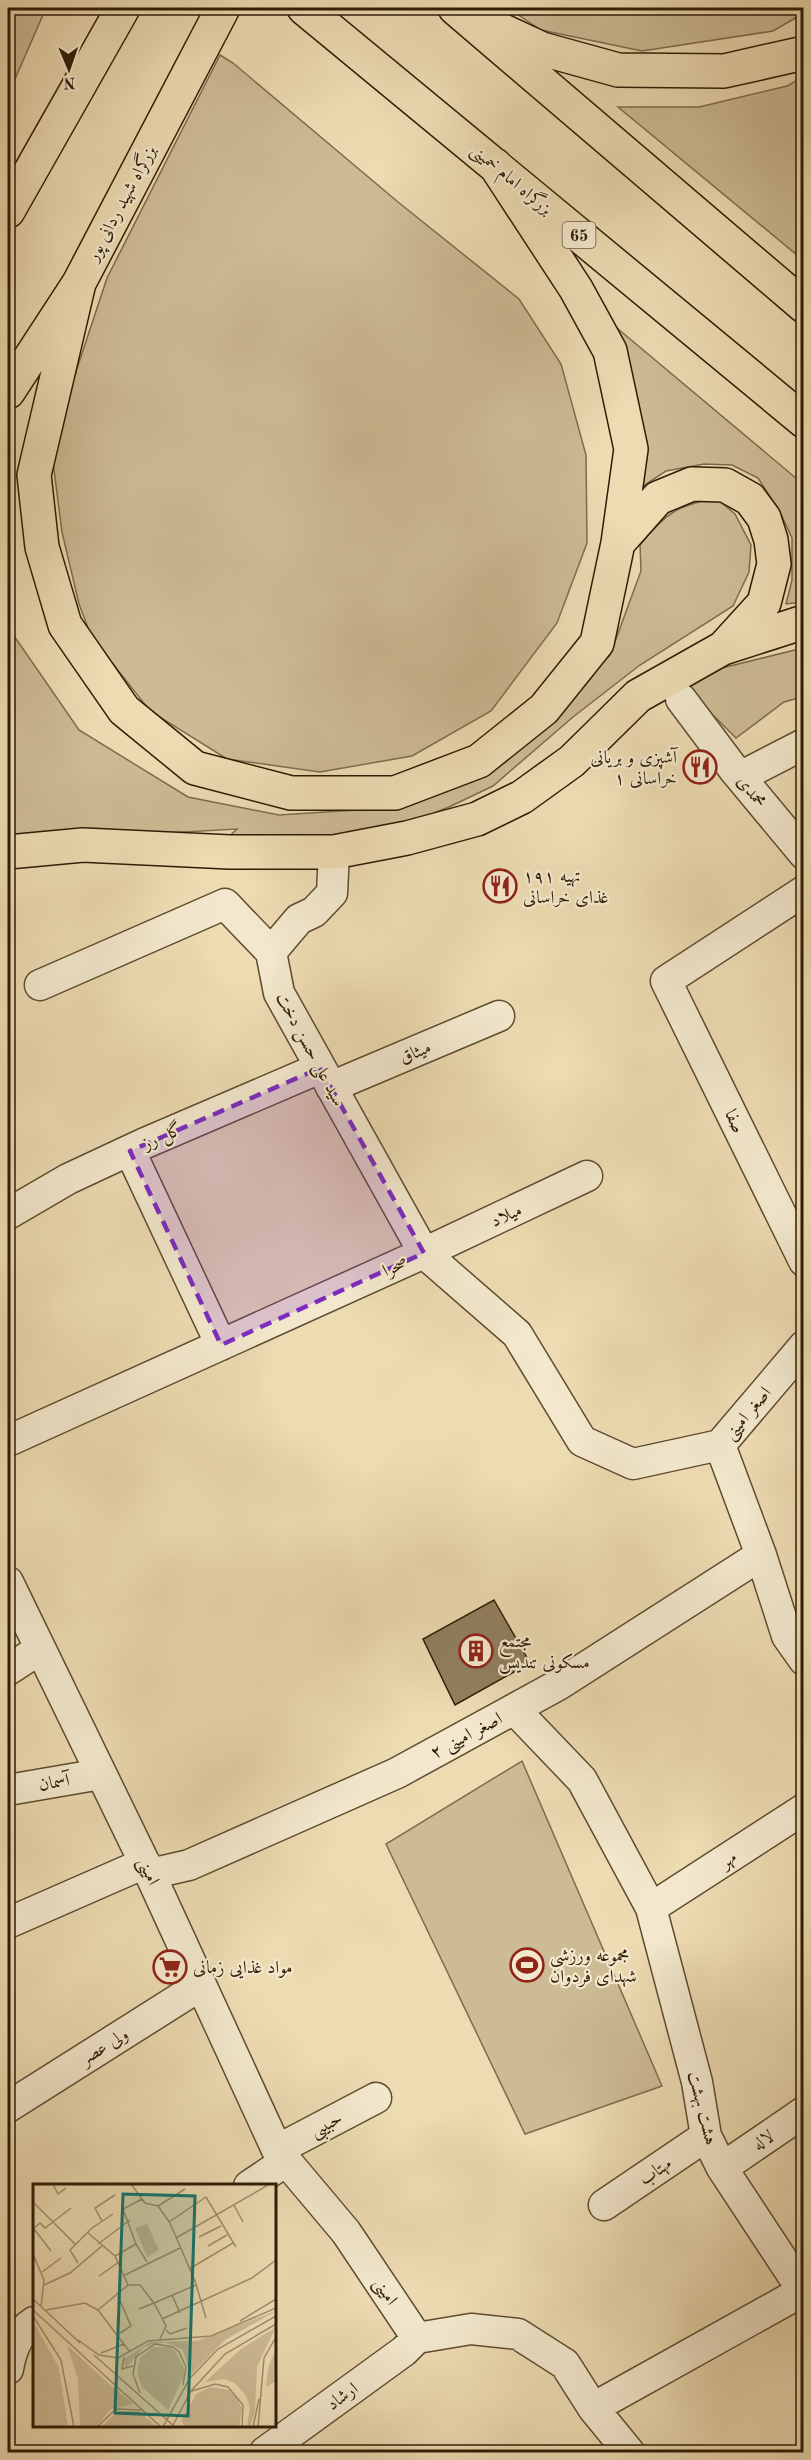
<svg xmlns="http://www.w3.org/2000/svg" width="811" height="2460" font-family="'Old Standard TT',Amiri,serif">
  <rect width="100%" height="100%" fill="#eddbb2"/>
  <filter id="stains"><feTurbulence type="fractalNoise" baseFrequency=".00333" numOctaves="4"/><feColorMatrix values="0 0 0 0 .2 0 0 0 0 .09 0 0 0 0 .02 0 0 0 .5 -.17"/></filter>
  <radialGradient id="worn" r=".72"><stop offset=".6" stop-color="#630" stop-opacity="0"/><stop offset="1" stop-color="#630" stop-opacity=".3"/></radialGradient>
  <!-- green -->
  <path fill="#cdbb95" stroke="#7e6c4d" stroke-width="1.5" d="M8 8H46L8 95Z
    M508 8H803L804 13 773 31 642 51 541 30Z
    M220 55 233 63 398 202 519 299 561 364 586 455 587 543 557 623 491 711 412 756 320 772 227 759 150 711 91 636 79 604 62 532 51 447 107 278Z
    M803 77V260L618 107H699L787 86Z
    M605 318 803 484V602L786 604 792 580V538L781 514 758 478 732 465 704 464 666 471 637 490Z
    M716 498 735 514 751 545 749 572 733 606 640 665 573 717 493 786 449 807 391 830 309 838 226 839 237 829 165 833 8 836V602L12 633 79 730 188 797 279 815 403 807 584 681 610 655 641 571 640 545C666 513 676 506 716 498Z
    M803 648V697L784 702 736 738 686 688 722 668Z
    M522 1761 662 2086 525 2134 386 1844Z"/>
  <!-- building -->
  <path fill="#917f5f" stroke="#2e1c05" stroke-width="1.5" d="M494 1600 530 1663 455 1705 423 1639Z"/>
  <g fill="none" stroke-linecap="round" stroke-linejoin="round">
    <defs>
      <path id="minor" d="M681 699 735 771 804 854
        M740 777 804 744
        M334 852 332 893 314 912 299 919 271 952 279 993 424 1253 587 1176
        M804 891 666 981 804 1261
        M40 985 225 904 271 952
        M331 1087 499 1016
        M130 1151 221 1345
        M8 1214 68 1179 143 1144 320 1068
        M804 1346 720 1445 761 1555 787 1636 804 1660
        M8 1441 424 1253 517 1334 582 1441 633 1464 720 1445
        M8 1582 150 1874 277 2150 346 2232 417 2338
        M8 1670 40 1649
        M514 1709 582 1780 651 1908 697 2082 706 2136 722 2168 803 2291 593 2408
        M8 1790 101 1774
        M150 1874 189 1865 397 1773 558 1685 761 1555
        M651 1908 804 1809
        M8 1923 145 1863
        M8 2107 201 1985
        M277 2150 376 2098
        M722 2168 804 2112
        M249 2186 286 2161
        M604 2205 706 2136
        M417 2338 471 2329 518 2334 565 2364 593 2408 629 2452
        M8 2369C11 2351 18 2332 34 2322
        M265 2452 404 2351 417 2338"/>
      <path id="trunk" d="M304 8 804 421
        M455 8 804 306
        M497 28 542 49 618 70 724 71 804 53
        M8 211 123 8
        M79 283 34 475 42 547 65 625 124 710 195 768 291 793H395L479 761 544 709 597 643 618 543 631 449 610 351 576 289 495 165
        M8 392 79 283 223 8
        M618 543 658 498 692 484 725 485 750 499 764 518 771 540 774 564 764 603 724 647
        M8 852 83 845 230 852H334L407 838 477 819 522 797 572 761 638 696 723 648 804 622"/>
    </defs>
    <!-- minor casing -->
    <use href="#minor" stroke="#5e4c30" stroke-width="33"/>
    <!-- trunk casing -->
    <use href="#trunk" stroke="#2e1c05" stroke-width="36"/>
    <!-- minor -->
    <use href="#minor" stroke="#f3e8cd" stroke-width="30"/>
    <!-- trunk -->
    <use href="#trunk" stroke="#eddbb2" stroke-width="33"/>
  </g>
  <!-- marked area -->
  <path fill="#7b2cbf" fill-opacity="0.2" stroke="#7b2cbf" stroke-width="4.5" stroke-dasharray="12 8" stroke-linejoin="round" d="M320 1068 424 1253 221 1345 130 1151Z"/>
  <!-- icons -->
  <defs>
    <symbol id="restaurant-ring" viewBox="-11 -11 22 22"><circle r="9.5" fill="#f3e8cd" stroke="#8f2418" stroke-width="1.5"/><path d="M-5-6h1v4h1v-4h1v4h1v-4h1v5L-1.5 .5V6h-2V.5L-5-1ZM5-6V6H3V1.5H1.5Q1.5-4 5-6Z" fill="#8f2418"/></symbol>
    <symbol id="building-ring" viewBox="-11 -11 22 22"><circle r="9.5" fill="#f3e8cd" stroke="#8f2418" stroke-width="1.5"/><path d="M-4-6H4V6H1V3H-1V6H-4ZM-2.5-4.3h1.7v1.8h-1.7ZM.8-4.3h1.7v1.8H.8ZM-2.5-1h1.7V.8h-1.7ZM.8-1h1.7V.8H.8Z" fill="#8f2418"/></symbol>
    <symbol id="stadium-ring" viewBox="-11 -11 22 22"><circle r="9.5" fill="#f3e8cd" stroke="#8f2418" stroke-width="1.5"/><path d="M0-5a6.5 5 0 1 0 0 10a6.5 5 0 1 0 0-10ZM-3.5-1.8h7v3.6h-7Z" fill="#8f2418"/></symbol>
    <symbol id="supermarket-ring" viewBox="-11 -11 22 22"><circle r="9.5" fill="#f3e8cd" stroke="#8f2418" stroke-width="1.5"/><path d="M-6-5.5h2.5l.6 2H6L4.5 2H-2.5L-4.4-4H-6ZM-1.5 3.2a1.3 1.3 0 1 0 .1 0ZM3 3.2a1.3 1.3 0 1 0 .1 0Z" fill="#8f2418"/></symbol>
  </defs>
  <g fill-rule="evenodd">
    <use href="#restaurant-ring" x="681" y="748" width="38" height="38"/>
    <use href="#restaurant-ring" x="481" y="867" width="38" height="38"/>
    <use href="#building-ring" x="457" y="1632" width="38" height="38"/>
    <use href="#stadium-ring" x="508" y="1946" width="38" height="38"/>
    <use href="#supermarket-ring" x="151" y="1948" width="38" height="38"/>
  </g>
  <g text-anchor="middle" stroke-width="4.5" stroke-linejoin="round" paint-order="stroke">
    <!-- shield labels -->
    <rect fill="#f3e8cd" stroke="#695941" stroke-width="1.5" x="562.5" y="222" width="33" height="26" rx="4.5"/>
    <g font-size="16" font-weight="bold" fill="#2e1c05">
      <text x="579" y="241">65</text>
    </g>
    <!-- street labels -->
    <g font-size="18" fill="#2e1c05" stroke="#f3e8cd">
      <text transform="translate(512 179) rotate(40)" y="6">بزرگراه امام خمینی</text>
      <text transform="translate(121 203) rotate(-62)" y="6">بزرگراه شهید ردانی پور</text>
      <text transform="translate(752 791) rotate(51)" y="6">محمدی</text>
      <text transform="translate(311 1049) rotate(62)" y="6">سید علی حسن دخت</text>
      <text transform="translate(415 1052) rotate(-23)" y="6">میثاق</text>
      <text transform="translate(735 1121) rotate(64)" y="6">صفا</text>
      <text transform="translate(162 1136) rotate(-24)" y="6">گل رز</text>
      <text transform="translate(506 1215) rotate(-25)" y="6">میلاد</text>
      <text transform="translate(395 1266) rotate(-24)" y="6">صحرا</text>
      <text transform="translate(747 1413) rotate(-50)" y="6">اصغر امینی</text>
      <text transform="translate(466 1735) rotate(-28)" y="6">۲ اصغر امینی</text>
      <text transform="translate(54 1782) rotate(-10)" y="6">آسمان</text>
      <text transform="translate(728 1859) rotate(-33)" y="6">مهر</text>
      <text transform="translate(149 1871) rotate(65)" y="6">امینی</text>
      <text transform="translate(104 2046) rotate(-32)" y="6">ولی عصر</text>
      <text transform="translate(703 2108) rotate(76)" y="6">هشت بهشت</text>
      <text transform="translate(326 2124) rotate(-28)" y="6">حبیبی</text>
      <text transform="translate(763 2140) rotate(-34)" y="6">لاله</text>
      <text transform="translate(655 2171) rotate(-34)" y="6">مهتاب</text>
      <text transform="translate(386 2291) rotate(56)" y="6">امینی</text>
      <text transform="translate(342 2396) rotate(-36)" y="6">ارشاد</text>
    </g>
    <!-- poi labels -->
    <g font-size="18" fill="#2e1c05" stroke="#f3e8cd" text-anchor="start">
      <text x="677" y="763" text-anchor="end">آشپزی و بریانی<tspan x="677" dy="21">خراسانی ۱</tspan></text>
      <text x="523" y="882">۱۹۱ تهیه<tspan x="523" dy="21">غذای خراسانی</tspan></text>
      <text x="499" y="1647">مجتمع<tspan x="499" dy="21">مسکونی تندیس</tspan></text>
      <text x="550" y="1961">مجموعه ورزشی<tspan x="550" dy="21">شهدای فردوان</tspan></text>
      <text x="193" y="1973">مواد غذایی زمانی</text>
    </g>
  </g>
  <!-- overview -->
  <g transform="translate(33 2184)">
    <rect width="243" height="243" fill="#eddbb2"/>
    <path d="M114 40 126 66 114 73 102 44ZM243 127 192 156 157 191 150 166 132 158 111 163 92 185 91 175 117 158 164 157ZM0 137 26 184 35 243H0ZM243 143 224 183 222 227 217 243H214L217 224 213 212 202 199 191 195 172 198 208 165ZM34 161 74 198 100 220 78 225 63 243H47L45 195ZM120 163H137L143 168 151 184V192L135 226 109 203 104 189 107 174ZM243 164V197L233 203 235 184ZM178 203 196 206 203 213 209 224 206 243H153L148 237 163 210ZM86 227H106L124 243H68Z" fill="#cdbb95"/>
    <path fill="none" stroke="#a18f6d" stroke-width="1.5" d="M20 0 25 10 33 4M98 0 112 19 125 22M173 13 203 63M109 15 90 25 103 60 114 78M0 18 42 60M201 21 210 38M125 22 137 39 162 97 173 134M125 22 152 5M69 37 62 24 82 11M136 38 173 13M1 44 7 39 12 44 38 24M1 45 18 67M55 49 82 72 95 101 65 126M166 53 188 42M143 54 237 0M65 60 97 36M175 62 194 51M0 70 11 96 8 123M82 72 103 60M45 79 37 66 59 44 80 30M156 85 200 59M9 88 28 74M92 91 147 64M66 92 86 78M11 101 37 89 69 62M95 101H107L121 119 163 101M139 111 147 129M0 115 47 159M106 125 121 119 133 142 127 155M0 126 128 243M13 126 52 119 65 126M65 126 96 167M0 132 28 176 41 243M129 135 219 94 243 76M207 137 243 115M133 146 137 150 154 144M84 151 98 142 85 112M45 156 66 171 85 174 115 157 178 152 243 124M68 169 91 160M61 171 142 243M91 173 89 185 100 182M159 207 182 200 195 203 210 221 209 243M107 209 100 190 103 173 122 160 140 163 146 168 153 183 150 201M64 243 83 225 108 226M130 243 157 194 185 165 243 132M139 243 158 207 192 170 243 140M220 243 226 215M225 243 231 174 243 153"/>
    <path fill="#0f766e" fill-opacity="0.15" stroke="#0f766e" stroke-width="3" d="M90 10 162 12 155 232 82 229Z"/>
    <rect width="243" height="243" fill="none" stroke="#2e1c05" stroke-width="3"/>
  </g>
  <!-- margin -->
  <rect width="811" height="2460" fill="none" stroke="#eddbb2" stroke-width="30"/>
  <rect x="9" y="9" width="793" height="2442" fill="none" stroke="#2e1c05" stroke-width="3"/>
  <rect x="15" y="15" width="781" height="2430" fill="none" stroke="#2e1c05" stroke-width="1.5"/>
  <!-- north arrow -->
  <g transform="translate(69 69) rotate(178)" stroke="#f3e8cd" stroke-width="4.5" paint-order="stroke">
  <path d="M0-4.5L10 22L0 15L-10 22Z" fill="#2e1c05"/>
  <text y="-9" font-size="16" font-weight="bold" text-anchor="middle" fill="#2e1c05">N</text>
  </g>
  <rect width="100%" height="100%" filter="url(#stains)"/>
  <rect width="100%" height="100%" fill="url(#worn)"/>
</svg>
